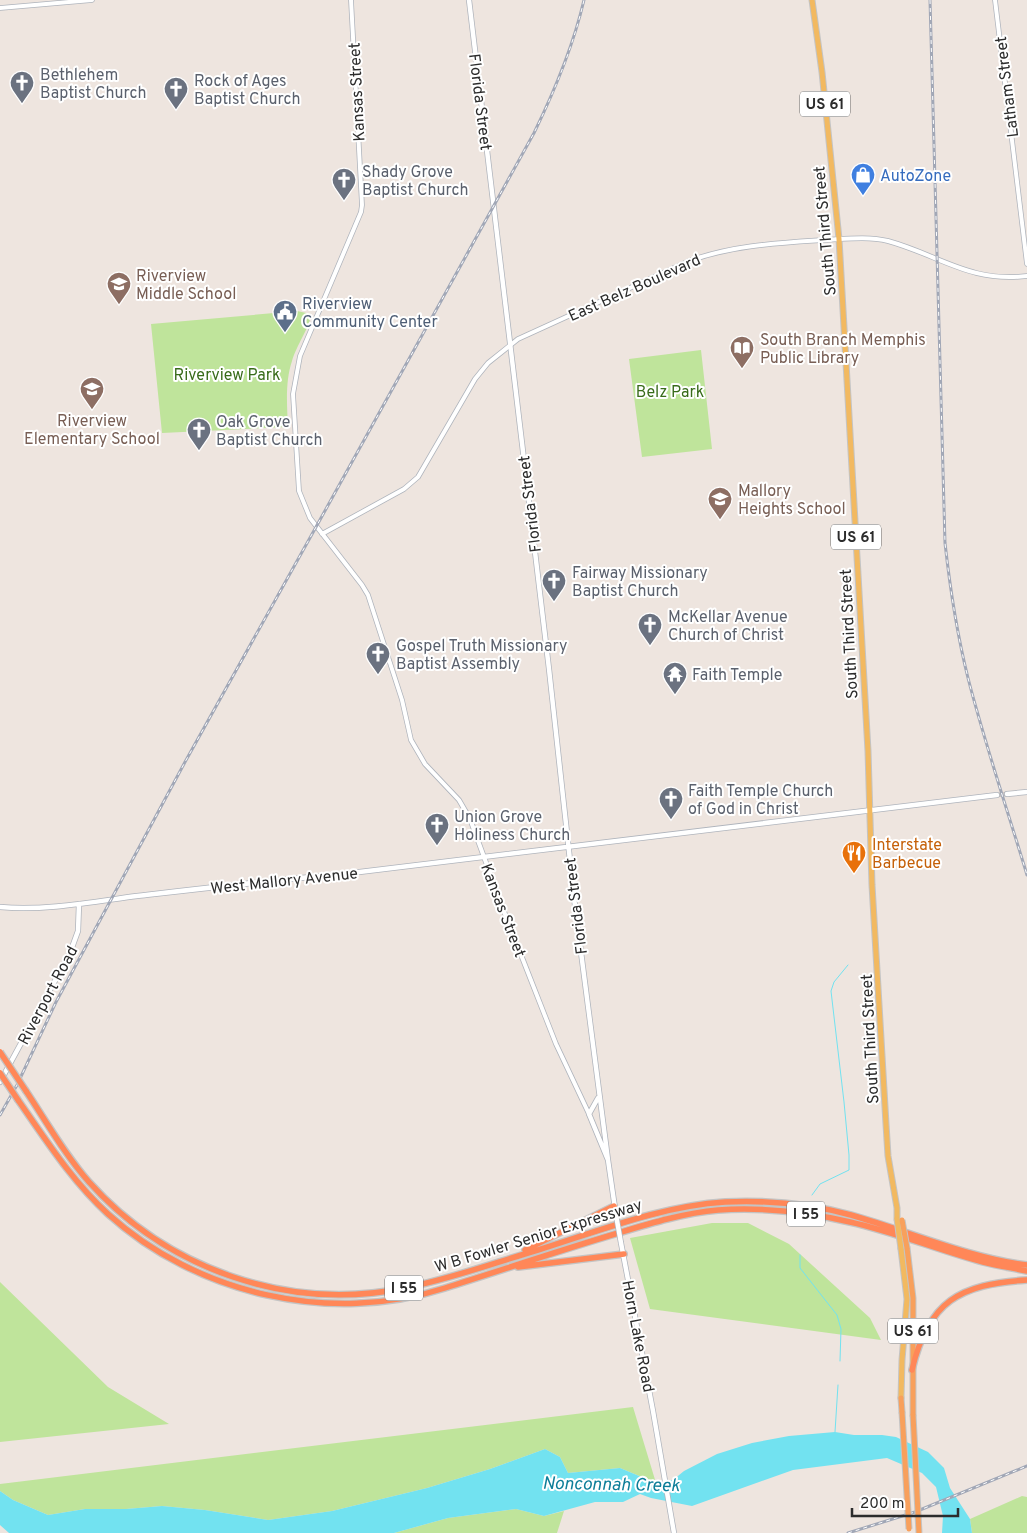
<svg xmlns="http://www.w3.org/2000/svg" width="1027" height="1533" font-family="Overpass,sans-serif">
  <rect width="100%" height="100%" fill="#eee5df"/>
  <!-- green -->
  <path fill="#bfe49b" d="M297 311 311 314C310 327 296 346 292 361 285 382 287 405 288 427L162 433 151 324Z
    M701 350 712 449 642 457 629 359Z
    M712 1223H748L789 1244 870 1318 881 1340 650 1309 630 1238Z
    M0 1282 108 1387 169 1424 0 1442Z
    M633 1407 656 1483 620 1468 568 1473 560 1457 545 1449 490 1469 427 1488 332 1511 268 1520 205 1510 162 1506 126 1509H85L48 1515 13 1500 0 1491V1484Z
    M1022 1496 1027 1497V1533H972L970 1519Z
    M516 1509 544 1516 564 1511 557 1533H394L448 1518Z"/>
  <!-- water -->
  <path fill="#72e2f0" d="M835 1432 854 1435H882L896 1437 928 1452 944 1468 950 1488 970 1519 972 1533H942L943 1516 936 1487 922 1473 887 1458 793 1470 692 1506 651 1498 640 1494 623 1502H595L544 1516 516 1509 448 1518 394 1533H9L0 1525V1491L13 1500 48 1515 85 1509H126L162 1506 205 1510 268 1520 332 1511 427 1488 490 1469 545 1449 560 1457 568 1473 620 1468 656 1483 673 1480 684 1471 717 1454 752 1443 789 1436Z"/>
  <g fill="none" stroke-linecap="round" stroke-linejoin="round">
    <!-- stream -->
    <path stroke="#72e2f0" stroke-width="1" d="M812 1195 820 1184 849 1170V1155L844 1102 831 991 834 982 848 965
      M800 1255V1268L837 1315 841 1329 840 1361
      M835 1432 838 1385"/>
    <!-- secondary-tunnel -->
    <path stroke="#c7c0bb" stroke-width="4.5" stroke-dasharray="4.5 2" stroke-linecap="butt" d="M997 795 1007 794"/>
    <defs>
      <path id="tertiary" d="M351 0 362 205 361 212 300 356 293 394 299 491 310 518 362 585 368 595 402 700 411 740 425 764 459 800 470 819 505 914 556 1044 589 1114
        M995 0 1027 264
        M0 8 92 0
        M322 534 404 489 418 477 475 379 488 363 518 339 689 261C733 245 778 243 824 240 845 239 868 236 888 241 939 255 970 283 1027 276"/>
      <path id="secondary" d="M469 0 549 669 575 906 608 1160
        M1007 794 1027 792
        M0 907C45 911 92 902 137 896 206 888 274 880 343 874L997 795
        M0 1082 70 953 78 931 79 904
        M598 1098 589 1114 608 1160 616 1215
        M621 1243 653 1411 674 1533"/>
      <path id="primary" d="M812 0 822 72 839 239 868 751 872 885 886 1124 888 1156 897 1208V1219
        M901 1398 902 1360 907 1299 901 1249"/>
      <path id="trunk" d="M907 1248 913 1298V1415
        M901 1398 902 1412"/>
      <path id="motorway" d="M26 1091C46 1121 65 1155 89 1182 168 1270 289 1312 405 1288 450 1279 494 1263 538 1250 599 1231 661 1206 725 1202 768 1200 810 1204 851 1215 908 1231 969 1258 1027 1265
        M18 1100C46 1140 72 1181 108 1214 196 1294 331 1325 445 1288 502 1270 558 1251 615 1234 648 1224 683 1213 718 1210 762 1207 807 1212 850 1222 895 1232 939 1250 983 1262 998 1266 1013 1268 1027 1271
        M525 1250 614 1206
        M518 1267 624 1254
        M912 1370C928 1301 960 1284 1027 1280"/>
    </defs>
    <!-- tertiary casing -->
    <use href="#tertiary" stroke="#afb4bc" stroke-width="5.5"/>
    <!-- secondary casing -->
    <use href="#secondary" stroke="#afb4bc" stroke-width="6"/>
    <!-- primary casing -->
    <use href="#primary" stroke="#c4c4c4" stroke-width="7"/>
    <!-- trunk casing -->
    <use href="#trunk" stroke="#c4c4c4" stroke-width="7"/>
    <!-- motorway casing -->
    <use href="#motorway" stroke="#c4c4c4" stroke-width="8"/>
    <!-- tertiary -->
    <use href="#tertiary" stroke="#fff" stroke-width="4"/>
    <!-- secondary -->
    <use href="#secondary" stroke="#fff" stroke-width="4.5"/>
    <!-- primary -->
    <use href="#primary" stroke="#f2b960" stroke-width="5"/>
    <!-- trunk -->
    <use href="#trunk" stroke="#f8a05c" stroke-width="5"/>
    <!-- motorway -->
    <use href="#motorway" stroke="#ff8758" stroke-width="5.5"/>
    <defs>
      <path id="rail" d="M930 0 945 543C950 588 957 634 968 678 985 744 1007 809 1027 875
        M0 1115 17 1085 56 1002 185 762 316 527 534 133C555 90 573 47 584 0
        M848 1533 915 1512 1027 1466"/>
    </defs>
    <!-- rail casing -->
    <use href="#rail" stroke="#a1a7b6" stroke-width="3"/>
    <!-- rail -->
    <use href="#rail" stroke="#fff" stroke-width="1" stroke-dasharray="4" stroke-linecap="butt"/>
    <defs>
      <path id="secondary-bridge" d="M616 1215 621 1243"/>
      <path id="primary-bridge" d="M897 1219 901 1249"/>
      <path id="trunk-bridge" d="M902 1220 907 1248
        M902 1412 909 1529
        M913 1415 919 1533"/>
      <path id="motorway-bridge" d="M0 1052 26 1091
        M0 1073 18 1100"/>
    </defs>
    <!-- secondary-bridge casing -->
    <use href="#secondary-bridge" stroke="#afb4bc" stroke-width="6" stroke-linecap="butt"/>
    <!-- primary-bridge casing -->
    <use href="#primary-bridge" stroke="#c4c4c4" stroke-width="7" stroke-linecap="butt"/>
    <!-- trunk-bridge casing -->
    <use href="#trunk-bridge" stroke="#c4c4c4" stroke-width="7" stroke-linecap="butt"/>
    <!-- motorway-bridge casing -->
    <use href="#motorway-bridge" stroke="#c4c4c4" stroke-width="8" stroke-linecap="butt"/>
    <!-- secondary-bridge -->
    <use href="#secondary-bridge" stroke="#fff" stroke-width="4.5"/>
    <!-- primary-bridge -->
    <use href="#primary-bridge" stroke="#f2b960" stroke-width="5"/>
    <!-- trunk-bridge -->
    <use href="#trunk-bridge" stroke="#f8a05c" stroke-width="5"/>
    <!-- motorway-bridge -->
    <use href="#motorway-bridge" stroke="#ff8758" stroke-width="5.5"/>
  </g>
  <!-- icons -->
  <defs>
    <symbol id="church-pin" viewBox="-11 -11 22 30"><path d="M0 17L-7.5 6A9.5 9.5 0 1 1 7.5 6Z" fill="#6b7280" stroke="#fff"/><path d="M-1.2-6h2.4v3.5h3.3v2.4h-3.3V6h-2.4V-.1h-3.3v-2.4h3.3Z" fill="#fff"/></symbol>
    <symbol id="shop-pin" viewBox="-11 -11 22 30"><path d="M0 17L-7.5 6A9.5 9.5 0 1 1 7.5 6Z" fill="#3f7fe0" stroke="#fff"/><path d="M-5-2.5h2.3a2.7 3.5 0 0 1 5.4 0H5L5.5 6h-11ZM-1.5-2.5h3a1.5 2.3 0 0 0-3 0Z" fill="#fff"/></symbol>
    <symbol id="school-pin" viewBox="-11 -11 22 30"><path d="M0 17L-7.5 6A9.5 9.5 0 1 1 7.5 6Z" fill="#8d6e63" stroke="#fff"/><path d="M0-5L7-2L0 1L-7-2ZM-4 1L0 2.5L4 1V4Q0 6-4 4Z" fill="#fff"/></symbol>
    <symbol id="civic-pin" viewBox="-11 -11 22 30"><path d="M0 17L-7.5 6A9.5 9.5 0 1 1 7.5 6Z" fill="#5c6f8a" stroke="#fff"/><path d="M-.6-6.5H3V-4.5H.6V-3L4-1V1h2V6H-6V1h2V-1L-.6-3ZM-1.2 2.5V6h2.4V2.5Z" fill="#fff"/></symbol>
    <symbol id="library-pin" viewBox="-11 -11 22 30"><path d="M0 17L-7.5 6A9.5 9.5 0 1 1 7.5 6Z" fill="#8d6e63" stroke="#fff"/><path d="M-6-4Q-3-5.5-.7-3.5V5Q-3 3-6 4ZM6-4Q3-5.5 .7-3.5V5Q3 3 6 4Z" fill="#fff"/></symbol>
    <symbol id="temple-pin" viewBox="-11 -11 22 30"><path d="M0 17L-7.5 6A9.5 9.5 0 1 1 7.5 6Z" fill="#6b7280" stroke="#fff"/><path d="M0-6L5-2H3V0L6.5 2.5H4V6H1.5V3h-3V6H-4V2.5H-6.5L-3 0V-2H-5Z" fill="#fff"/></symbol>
    <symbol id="restaurant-pin" viewBox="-11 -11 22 30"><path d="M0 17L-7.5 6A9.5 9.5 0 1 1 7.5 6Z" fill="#e8710a" stroke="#fff"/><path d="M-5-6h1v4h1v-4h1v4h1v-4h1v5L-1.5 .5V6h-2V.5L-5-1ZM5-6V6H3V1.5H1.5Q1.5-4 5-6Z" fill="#fff"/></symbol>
  </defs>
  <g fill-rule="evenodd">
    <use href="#church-pin" x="8" y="69" width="28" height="38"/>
    <use href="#church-pin" x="162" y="75" width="28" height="38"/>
    <use href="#shop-pin" x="849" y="161" width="28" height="38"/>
    <use href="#church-pin" x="330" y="166" width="28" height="38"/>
    <use href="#school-pin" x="105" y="270" width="28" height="38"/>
    <use href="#civic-pin" x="271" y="298" width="28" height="38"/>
    <use href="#library-pin" x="728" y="334" width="28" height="38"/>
    <use href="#school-pin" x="78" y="375" width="28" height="38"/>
    <use href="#church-pin" x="185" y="416" width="28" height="38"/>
    <use href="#school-pin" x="706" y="485" width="28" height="38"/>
    <use href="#church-pin" x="540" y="567" width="28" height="38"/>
    <use href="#church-pin" x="636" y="611" width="28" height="38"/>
    <use href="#church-pin" x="364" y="640" width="28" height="38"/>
    <use href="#temple-pin" x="661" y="660" width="28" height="38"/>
    <use href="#church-pin" x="657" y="785" width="28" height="38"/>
    <use href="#church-pin" x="423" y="811" width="28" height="38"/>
    <use href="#restaurant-pin" x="840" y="839" width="28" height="38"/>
  </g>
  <g text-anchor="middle" stroke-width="4" stroke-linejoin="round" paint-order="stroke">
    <!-- shield labels -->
    <g fill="#fff" stroke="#6b6b6b" stroke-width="1">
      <rect x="800" y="91.5" width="50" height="25" rx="4"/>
      <rect x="831" y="524.5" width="50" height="25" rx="4"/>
      <rect x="787" y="1201.5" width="38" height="25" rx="4"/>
      <rect x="385" y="1275.5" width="38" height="25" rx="4"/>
      <rect x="888" y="1318.5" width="50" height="25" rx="4"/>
    </g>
    <g font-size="15" font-weight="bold" fill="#2c2c2c">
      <text x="825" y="109">US 61</text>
      <text x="856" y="542">US 61</text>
      <text x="806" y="1219">I 55</text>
      <text x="404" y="1293">I 55</text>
      <text x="913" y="1336">US 61</text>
    </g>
    <!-- worship labels -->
    <g font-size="16" fill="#5b616d" stroke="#fff" text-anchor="start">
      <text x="40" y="80">Bethlehem<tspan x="40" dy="18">Baptist Church</tspan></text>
      <text x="194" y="86">Rock of Ages<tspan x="194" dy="18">Baptist Church</tspan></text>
      <text x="362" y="177">Shady Grove<tspan x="362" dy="18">Baptist Church</tspan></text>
      <text x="216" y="427">Oak Grove<tspan x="216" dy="18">Baptist Church</tspan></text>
      <text x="572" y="578">Fairway Missionary<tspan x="572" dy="18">Baptist Church</tspan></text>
      <text x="668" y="622">McKellar Avenue<tspan x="668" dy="18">Church of Christ</tspan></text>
      <text x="396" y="651">Gospel Truth Missionary<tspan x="396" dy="18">Baptist Assembly</tspan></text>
      <text x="692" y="680">Faith Temple</text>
      <text x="688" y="796">Faith Temple Church<tspan x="688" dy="18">of God in Christ</tspan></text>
      <text x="454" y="822">Union Grove<tspan x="454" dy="18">Holiness Church</tspan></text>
    </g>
    <!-- street labels -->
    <g font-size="16" fill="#2c2c2c" stroke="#fff">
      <text transform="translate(1006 87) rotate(-97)" y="6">Latham Street</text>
      <text transform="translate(356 92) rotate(-93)" y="6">Kansas Street</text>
      <text transform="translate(481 102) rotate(83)" y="6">Florida Street</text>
      <text transform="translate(824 231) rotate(-95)" y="6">South Third Street</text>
      <text transform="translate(634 287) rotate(-24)" y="6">East Belz Boulevard</text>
      <text transform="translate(529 504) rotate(-97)" y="6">Florida Street</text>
      <text transform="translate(848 634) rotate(-93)" y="6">South Third Street</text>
      <text transform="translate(284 880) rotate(-6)" y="6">West Mallory Avenue</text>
      <text transform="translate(575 906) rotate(-97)" y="6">Florida Street</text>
      <text transform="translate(504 910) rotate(69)" y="6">Kansas Street</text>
      <text transform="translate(47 995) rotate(-62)" y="6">Riverport Road</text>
      <text transform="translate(869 1039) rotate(-93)" y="6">South Third Street</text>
      <text transform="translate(538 1235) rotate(-17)" y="6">W B Fowler Senior Expressway</text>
      <text transform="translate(639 1336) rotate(79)" y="6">Horn Lake Road</text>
    </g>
    <!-- shop labels -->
    <g font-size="16" fill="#366cbe" stroke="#fff" text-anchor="start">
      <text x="880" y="181">AutoZone</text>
    </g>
    <!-- education labels -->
    <g font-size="16" fill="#785e54" stroke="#fff" text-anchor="start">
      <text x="136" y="281">Riverview<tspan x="136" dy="18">Middle School</tspan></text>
      <text x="760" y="345">South Branch Memphis<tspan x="760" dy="18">Public Library</tspan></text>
      <text x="92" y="426" text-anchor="middle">Riverview<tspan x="92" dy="18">Elementary School</tspan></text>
      <text x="738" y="496">Mallory<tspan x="738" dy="18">Heights School</tspan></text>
    </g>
    <!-- service labels -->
    <g font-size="16" fill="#4e5e75" stroke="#fff" text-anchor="start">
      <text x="302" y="309">Riverview<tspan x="302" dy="18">Community Center</tspan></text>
    </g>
    <!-- park labels -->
    <g font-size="16" fill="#386b1a" stroke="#fff">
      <text x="227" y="380">Riverview Park</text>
      <text x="670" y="397">Belz Park</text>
    </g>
    <!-- food labels -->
    <g font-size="16" fill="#c56008" stroke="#fff" text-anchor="start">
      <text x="872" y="850">Interstate<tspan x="872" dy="18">Barbecue</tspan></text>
    </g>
    <!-- water labels -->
    <g font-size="18" font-style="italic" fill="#0d7e99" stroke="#fff">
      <text transform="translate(611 1484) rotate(1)" y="6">Nonconnah Creek</text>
    </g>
  </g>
  <!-- scale -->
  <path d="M852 1508v8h106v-8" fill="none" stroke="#2c2c2c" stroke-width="2.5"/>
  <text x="860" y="1508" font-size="15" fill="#2c2c2c" stroke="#ffffff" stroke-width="4" paint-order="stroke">200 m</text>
</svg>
